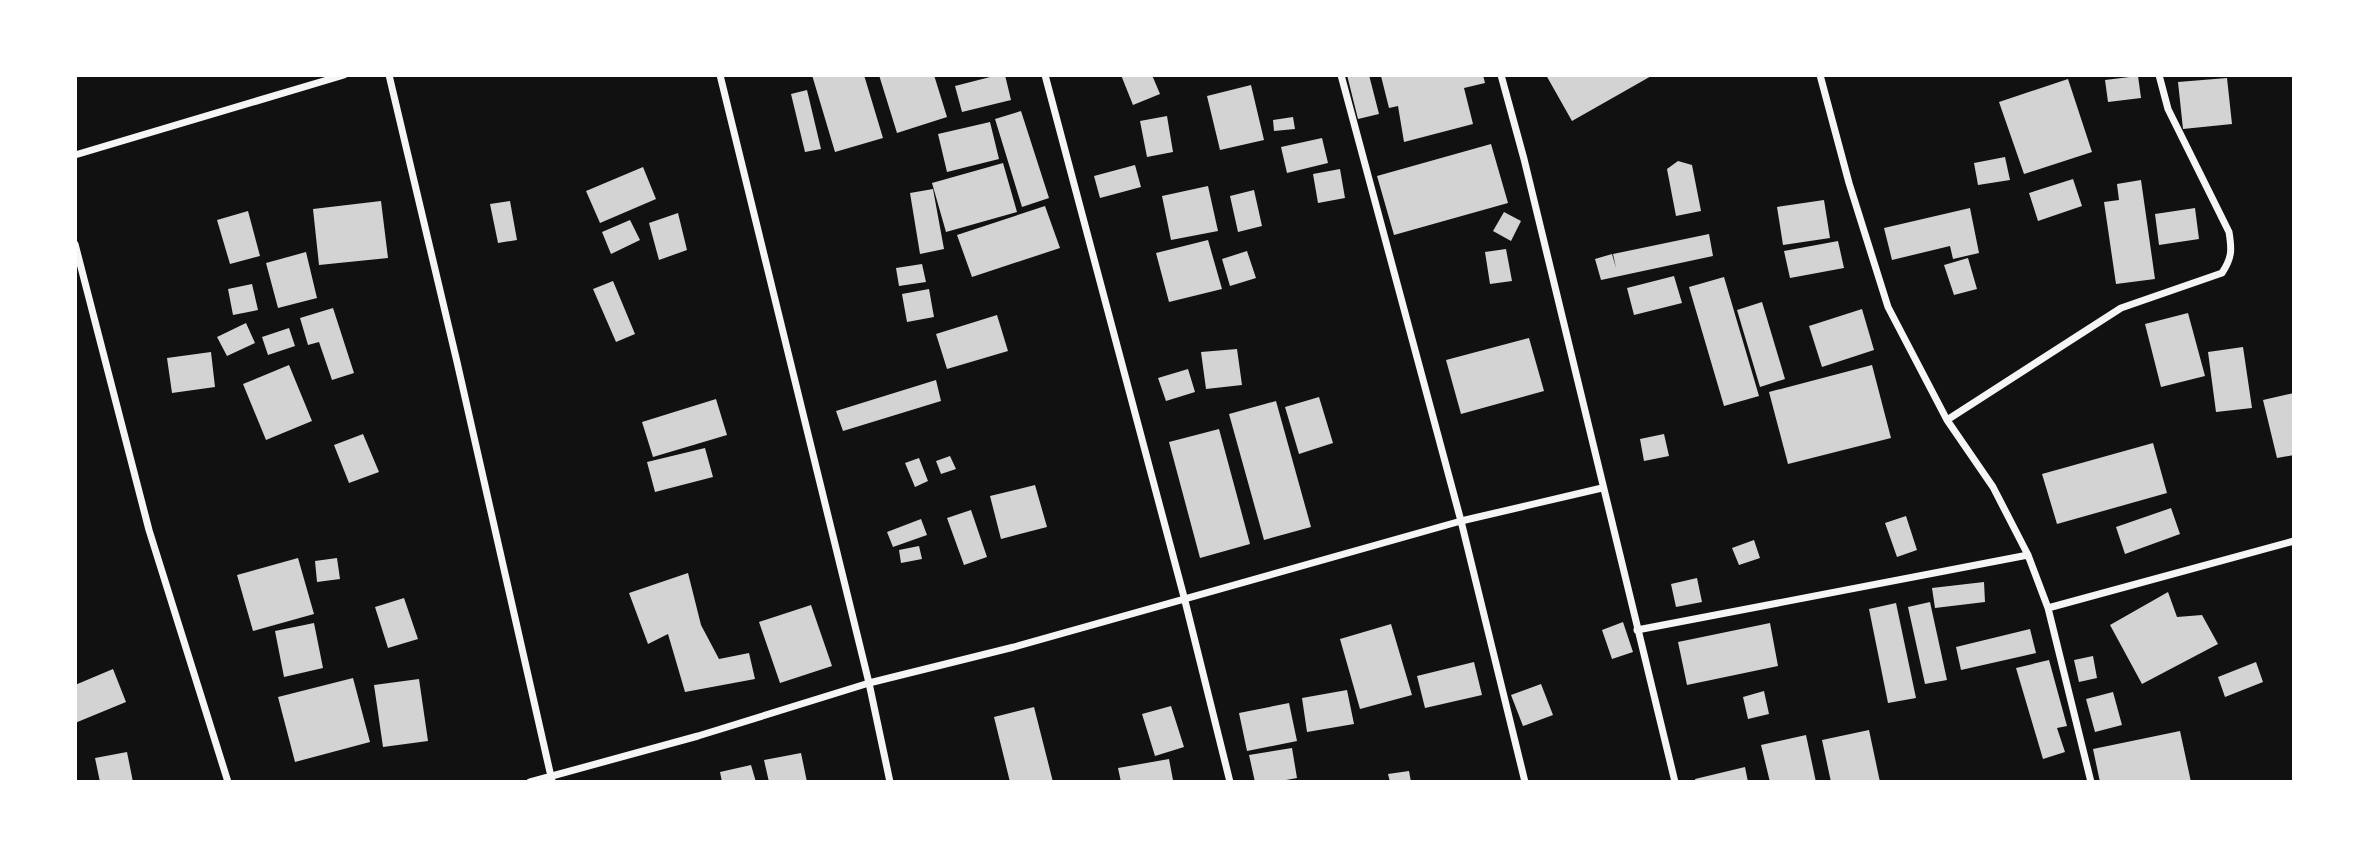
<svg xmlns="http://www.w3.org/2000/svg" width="2369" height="857" font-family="'Noto Sans',sans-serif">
  <rect width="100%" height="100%" fill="#111"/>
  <!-- building -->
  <path fill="#d3d3d3" d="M812 75H864L883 138 835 152Z
    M879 75H934L947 117 897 133Z
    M998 75H1005L1011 100 962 112 955 86Z
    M1121 75H1152L1160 94 1133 105Z
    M1347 75H1369L1379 114 1358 119Z
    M1483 75 1485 83 1464 88 1473 124 1404 142 1398 106 1389 108 1381 76Z
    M1546 75H1653L1572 121Z
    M2138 76 2141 98 2108 102 2105 80Z
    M2227 78 2232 124 2183 129 2178 82Z
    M2068 79 2092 152 2024 174 1999 102Z
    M1251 85 1264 140 1220 150 1207 96Z
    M807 90 821 149 805 152 791 94Z
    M1021 111 1049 198 1022 207 995 119Z
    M1167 116 1173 152 1147 157 1140 121Z
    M1293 117 1295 129 1274 131 1273 120Z
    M990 122 999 159 947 172 938 134Z
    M1322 138 1328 163 1287 173 1281 147Z
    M1491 144 1508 203 1394 235 1377 176Z
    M2005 157 2010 180 1978 185 1974 163Z
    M1678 161 1692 165 1701 211 1676 216 1667 169Z
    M1003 163 1017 212 946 232 932 183Z
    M1135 165 1141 187 1100 198 1094 176Z
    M643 167 656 199 600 223 586 191Z
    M1340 169 1345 198 1318 203 1313 174Z
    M2073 179 2082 206 2038 221 2029 193Z
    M2141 180 2155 279 2116 284 2104 202 2119 200 2117 184Z
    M1208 186 1218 231 1171 240 1162 196Z
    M933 189 944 249 920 254 910 193Z
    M1254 190 1262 226 1238 232 1230 196Z
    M1824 200 1830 238 1783 245 1777 207Z
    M381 201 388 258 319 265 313 209Z
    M510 201 517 240 498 243 490 204Z
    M1045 206 1060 248 972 277 957 235Z
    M1970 208 1979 253 1953 259 1950 246 1892 260 1884 228Z
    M2195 208 2199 239 2159 245 2155 214Z
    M248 211 260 256 230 264 217 220Z
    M1504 212 1521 221 1511 241 1493 231Z
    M678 213 687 250 659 260 649 223Z
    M630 220 640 240 611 254 602 232Z
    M1709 234 1713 256 1601 280 1595 259 1612 254 1616 268 1613 254Z
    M1208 240 1222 289 1169 302 1156 253Z
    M1838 241 1844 268 1790 278 1784 251Z
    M1506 249 1512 281 1490 284 1485 252Z
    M1247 251 1256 278 1230 286 1222 259Z
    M306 252 317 298 278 308 266 263Z
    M1968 258 1977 289 1954 295 1944 265Z
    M922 264 926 282 899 286 896 268Z
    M1674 276 1682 303 1634 315 1627 288Z
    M1724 277 1759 396 1724 406 1689 287Z
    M613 281 635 334 616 342 593 289Z
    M252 284 258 310 233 315 228 289Z
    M929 289 934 317 907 322 902 294Z
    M1762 302 1785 379 1760 387 1737 310Z
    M333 308 354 373 332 380 319 342 308 345 300 318Z
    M1862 309 1874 350 1822 367 1809 326Z
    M2188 313 2205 376 2161 387 2145 324Z
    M997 315 1008 351 947 369 936 334Z
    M246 323 255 343 227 356 217 337Z
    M289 328 295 346 268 355 262 337Z
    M1529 338 1544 391 1461 414 1446 360Z
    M2243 347 2252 408 2216 412 2208 352Z
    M1237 349 1242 385 1206 389 1201 352Z
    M211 352 215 387 172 393 167 358Z
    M289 365 312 421 266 440 243 384Z
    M1872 365 1891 438 1788 464 1769 392Z
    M1188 369 1195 392 1166 401 1158 378Z
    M936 380 941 401 843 431 836 411Z
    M2294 393V455L2277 458 2263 400Z
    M1319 397 1333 443 1299 454 1285 407Z
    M716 399 727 435 653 457 642 422Z
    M1276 401 1311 527 1264 540 1229 414Z
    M1219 429 1250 544 1200 558 1169 442Z
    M363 434 379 472 349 483 334 445Z
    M1664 434 1669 456 1644 461 1640 439Z
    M2153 443 2167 493 2057 524 2042 474Z
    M705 448 713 477 655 492 647 462Z
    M950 456 956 469 941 474 936 461Z
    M919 458 928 481 915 487 905 463Z
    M1035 485 1047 527 1001 539 990 496Z
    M2171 508 2180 534 2125 554 2116 527Z
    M971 510 987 557 964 565 947 518Z
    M1906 516 1917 550 1897 557 1885 523Z
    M921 519 927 535 893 547 887 532Z
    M1754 540 1760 558 1739 565 1732 548Z
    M919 546 922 559 901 563 899 550Z
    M298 558 314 614 253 631 237 575Z
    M337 558 340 579 317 582 315 561Z
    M688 573 701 625 719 659 749 653 755 679 685 692 668 634 648 644 629 593Z
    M1697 578 1702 602 1676 607 1671 584Z
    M1984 582 1985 602 1935 608 1932 588Z
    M2168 592 2177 617 2202 615 2218 644 2142 684 2110 625Z
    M404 598 418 639 388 648 375 607Z
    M1930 602 1947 680 1925 684 1908 607Z
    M1896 603 1916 698 1888 703 1869 609Z
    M811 605 832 666 780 683 759 622Z
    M1623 622 1633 652 1612 659 1602 630Z
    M314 623 323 668 284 677 275 631Z
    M1770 623 1778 666 1687 685 1678 642Z
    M1391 624 1412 695 1360 709 1340 639Z
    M2030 629 2036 653 1961 670 1956 647Z
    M2093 656 2097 678 2079 682 2074 660Z
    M2049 660 2067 726 2057 728 2065 752 2043 759 2016 668Z
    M1474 662 1482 695 1425 708 1417 676Z
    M2256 662 2263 682 2225 697 2218 677Z
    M113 669 126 702 75 723V685Z
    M353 678 370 742 295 762 278 697Z
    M419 679 428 741 383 747 374 685Z
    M1541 684 1553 715 1523 726 1511 695Z
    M1347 690 1354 724 1307 732 1302 698Z
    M1764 691 1769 714 1748 719 1743 697Z
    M2113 692 2122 725 2095 732 2086 699Z
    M1289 703 1297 741 1247 751 1239 713Z
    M1171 706 1184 747 1155 756 1142 714Z
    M1034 707 1053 782H1010L994 717Z
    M1869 730 1880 782H1831L1822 740Z
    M2180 731 2191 782H2100L2093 749Z
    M1806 735 1816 782H1770L1761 745Z
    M1292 748 1297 778 1275 782H1255L1249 755Z
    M127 752 133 782H100L95 758Z
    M801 753 807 782H769L764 760Z
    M1169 759 1173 780 1121 782 1118 768Z
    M751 765 756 782H722L720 772Z
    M1745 767 1748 782H1696L1695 779Z
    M1409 771 1411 782H1390L1388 774Z"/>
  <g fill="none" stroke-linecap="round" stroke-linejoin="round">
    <!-- minor -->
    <path stroke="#f5f5f5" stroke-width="7" d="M389 75 457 362 552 781
      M720 75 869 683 890 782
      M1045 75 1184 597 1230 782
      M1341 75 1461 521 1525 782
      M1501 75 1524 159 1675 782
      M1820 75 1849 183 1888 307 1947 420 1993 487 2028 555 2048 608 2091 782
      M75 155 344 75
      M75 244 149 530 228 782
      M1947 420 2121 308 2222 273C2232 258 2232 250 2229 232L2168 109 2159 75
      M2048 608 2294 541
      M1637 630 2028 555
      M530 782 698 736 869 683 1014 647 1461 521 1602 488"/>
  </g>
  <!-- border -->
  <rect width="2369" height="857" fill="none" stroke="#ffffff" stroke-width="154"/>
</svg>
